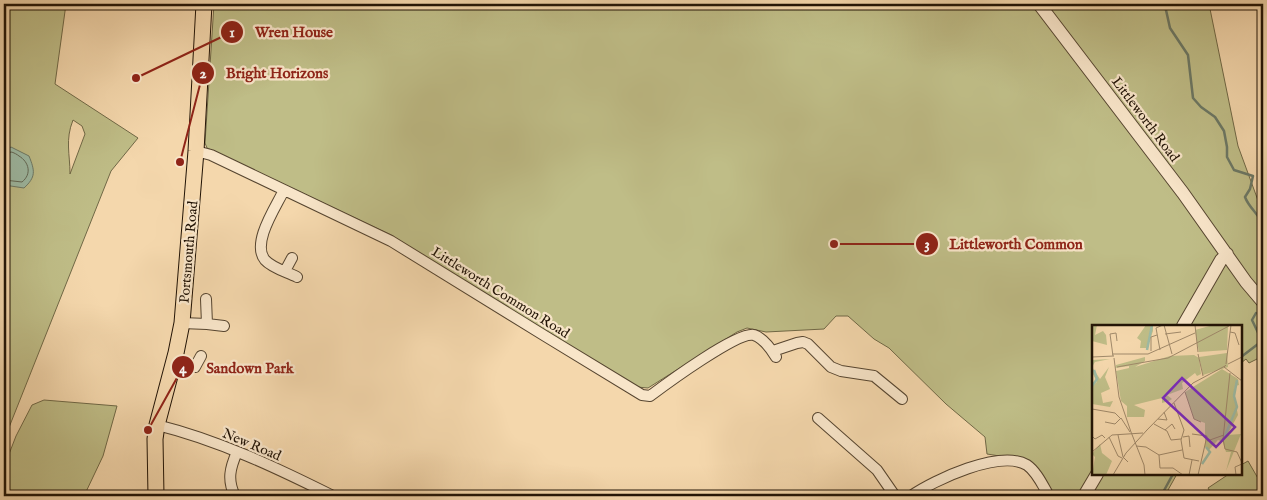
<svg xmlns="http://www.w3.org/2000/svg" width="1267" height="500" font-family="'IM FELL English',serif">
  <rect width="100%" height="100%" fill="#f4d7ac"/>
  <filter id="stains"><feTurbulence type="fractalNoise" baseFrequency=".004" numOctaves="4"/><feColorMatrix values="0 0 0 0 .2 0 0 0 0 .09 0 0 0 0 .02 0 0 0 .5 -.17"/></filter>
  <radialGradient id="worn" r=".72"><stop offset=".6" stop-color="#630" stop-opacity="0"/><stop offset="1" stop-color="#630" stop-opacity=".3"/></radialGradient>
  <!-- green -->
  <path fill="#bfbd87" stroke="#706846" fill-rule="evenodd" d="M4 4H66L55 84 138 138 111 171 4 440ZM73 120 82 126 85 134 70 174C70 154 65 140 73 120Z
    M214 4H1209L1238 146 1263 214V356L1249 363 1246 359 1241 363V326H1093V474H1177L1168 490 1177 496H1049L1037 476 1006 457 987 454 985 437 946 404 889 348 874 339 848 316H836L824 329 766 332 747 328 737 332 648 388 637 387 549 334 391 235 207 148 205 143Z
    M44 400 117 406 103 456 84 496H4V467L16 436 32 405Z
    M1248 461 1263 487V496H1213L1208 488 1229 474H1241V465Z"/>
  <!-- water -->
  <path fill="#9dbaa4" stroke="#6c7865" d="M11 147 29 156C35 171 36 177 24 188L4 185V151Z"/>
  <g fill="none" stroke-linecap="round" stroke-linejoin="round">
    <!-- shore -->
    <path stroke="#606755" stroke-width="1" d="M4 155C6 154 9 153 11 152 13 152 18 155 19 156 29 162 32 174 22 182L4 180"/>
    <!-- stream -->
    <path stroke="#6c7865" stroke-width="2.5" d="M1161 4 1166 10 1170 28 1188 55 1193 98 1201 107 1215 117 1224 131 1227 147V157L1234 170 1253 176 1250 189 1245 197C1249 208 1259 214 1263 225
      M1263 238V245
      M1263 279V281
      M1241 357 1262 341 1252 320 1256 313
      M1161 496 1173 474"/>
    <defs>
      <path id="minor" d="M196 151 211 155 391 241 545 336 642 395 650 396C666 384 738 331 754 335 763 338 771 349 776 357
        M284 190C276 207 251 243 265 260 272 268 287 272 297 277
        M285 271 292 258
        M182 323 207 324 206 299
        M207 324 224 326
        M773 351 797 343 803 342 808 344 831 367 841 371 874 376 902 399
        M174 361 195 367 201 356
        M818 418 877 470 895 496
        M157 425C218 440 277 468 333 496
        M235 496C227 480 230 468 237 452
        M911 496C934 480 1000 449 1027 465 1037 472 1043 486 1049 496"/>
      <path id="tertiary" d="M1039 4 1183 193 1246 282 1263 302
        M1183 326 1221 260 1227 254
        M1084 496 1097 474"/>
      <path id="primary" d="M156 496 155 439 157 425 176 353 182 323 196 151 204 4"/>
    </defs>
    <!-- minor casing -->
    <use href="#minor" stroke="#564530" stroke-width="12"/>
    <!-- tertiary casing -->
    <use href="#tertiary" stroke="#564530" stroke-width="14"/>
    <!-- primary casing -->
    <use href="#primary" stroke="#221406" stroke-width="17"/>
    <!-- minor -->
    <use href="#minor" stroke="#f8e5c9" stroke-width="10"/>
    <!-- tertiary -->
    <use href="#tertiary" stroke="#f8e5c9" stroke-width="12"/>
    <!-- primary -->
    <use href="#primary" stroke="#f4d7ac" stroke-width="15"/>
  </g>
  <g text-anchor="middle" stroke-width="4.5" stroke-linejoin="round" paint-order="stroke">
    <!-- street labels -->
    <g font-size="14" fill="#221406" stroke="#f8e5c9">
      <text transform="translate(1146 119) rotate(53)" y="5">Littleworth Road</text>
      <text transform="translate(188 252) rotate(-85)" y="5">Portsmouth Road</text>
      <text transform="translate(501 292) rotate(32)" y="5">Littleworth Common Road</text>
      <text transform="translate(252 444) rotate(23)" y="5">New Road</text>
    </g>
  </g>
  <!-- overview -->
  <g transform="translate(1092 325)">
    <rect width="150" height="150" fill="#f4d7ac"/>
    <path d="M1 0H5L3 10 11 6 14 10 15 20 0 16ZM54 0H61V6L55 23H48L49 16 45 13ZM121 0 136 1 135 25 107 27 103 5ZM135 28 136 42 111 50 107 32ZM102 30 107 33 109 49 105 51 103 48 90 58 91 64 75 70 80 74 77 76 70 78V73L42 80 53 85 52 92H35V81L29 76 24 46 37 43V41L23 43 24 40 53 32V36L43 42 78 31ZM18 34 3 37 0 42 8 54 17 42 13 52 18 64 9 68 11 78 21 76 18 82 0 79V61L5 57 0 47V35ZM130 44 146 54 147 60 143 61 142 71 146 90 135 110 149 109 134 146 139 127H134L131 117 126 115 117 125 113 122V98L102 94 93 67ZM8 119 10 128 20 136 14 150H0L3 132 0 129Z" fill="#bfbd87"/>
    <path fill="none" stroke="#9dbaa4" stroke-width="2.5" d="M55 25 60 0M0 61 5 54 2 45M132 113 145 82 142 71 145 55M110 139 118 127 114 122"/>
    <path fill="none" stroke="#a0896a" stroke-width="1" d="M72 0 80 29M103 0 106 27M138 7 143 8 147 20M73 9 89 7M68 25 64 3 71 0M59 26V12L65 10M20 29H56L103 8M106 29 111 51M21 31 18 9 24 8 25 16M0 32 22 31M22 33 27 72 39 107M134 39 139 0M136 39 150 32M134 40 132 42 150 56M25 42 76 33 137 1M138 48 131 114 133 124 145 127 150 138M93 67 102 94 109 97M82 78 92 105 89 115 92 133 107 136M0 84 23 88 28 93M66 94 75 95 72 87M13 97 23 99 29 93 38 107M62 99 75 106 79 115 89 114M73 105 80 99 83 104M54 106 101 58 133 41M39 107 52 140 53 150M100 109 115 111 106 150M26 110 31 132 36 137M0 111 3 114 10 110 13 113M17 112 26 131 30 133M91 112 97 111 98 122M115 116 132 110M44 121 54 122 67 130 68 143H81L91 150M0 127 20 110 51 108M67 130 90 125M21 150 34 128 55 105M97 150 100 135M144 150 143 142 150 139"/>
    <path fill="#7b2cbf" fill-opacity="0.15" stroke="#7b2cbf" stroke-width="2.5" d="M90 53 143 102 124 122 71 73Z"/>
    <rect width="150" height="150" fill="none" stroke="#221406" stroke-width="2.5"/>
  </g>
  <!-- callouts -->
  <path fill="none" stroke="#8f2418" stroke-width="2" d="M136 78L232 32M180 162L203 73M834 244L927 244M148 430L183 367"/>
  <g fill="#8f2418" stroke="#f8e5c9" stroke-width="2">
    <circle cx="136" cy="78" r="5"/>
    <circle cx="180" cy="162" r="5"/>
    <circle cx="834" cy="244" r="5"/>
    <circle cx="148" cy="430" r="5"/>
    <circle cx="232" cy="32" r="12"/>
    <circle cx="203" cy="73" r="12"/>
    <circle cx="927" cy="244" r="12"/>
    <circle cx="183" cy="367" r="12"/>
  </g>
  <g font-size="15" text-anchor="middle" font-weight="bold" fill="#fff">
    <text x="232" y="37">1</text>
    <text x="203" y="78">2</text>
    <text x="927" y="249">3</text>
    <text x="183" y="373">4</text>
  </g>
  <g font-size="15" text-anchor="middle" font-weight="bold" fill="#8f2418" stroke="#f8e5c9" stroke-width="4.5" stroke-linejoin="round" paint-order="stroke">
    <text x="294" y="37">Wren House</text>
    <text x="277" y="78">Bright Horizons</text>
    <text x="1016" y="249">Littleworth Common</text>
    <text x="250" y="373">Sandown Park</text>
  </g>
  <!-- margin -->
  <rect width="1267" height="500" fill="none" stroke="#f4d7ac" stroke-width="20"/>
  <rect x="5" y="5" width="1257" height="490" fill="none" stroke="#221406" stroke-width="2.5"/>
  <rect x="10" y="10" width="1247" height="480" fill="none" stroke="#221406"/>
  <rect width="100%" height="100%" filter="url(#stains)"/>
  <rect width="100%" height="100%" fill="url(#worn)"/>
</svg>
